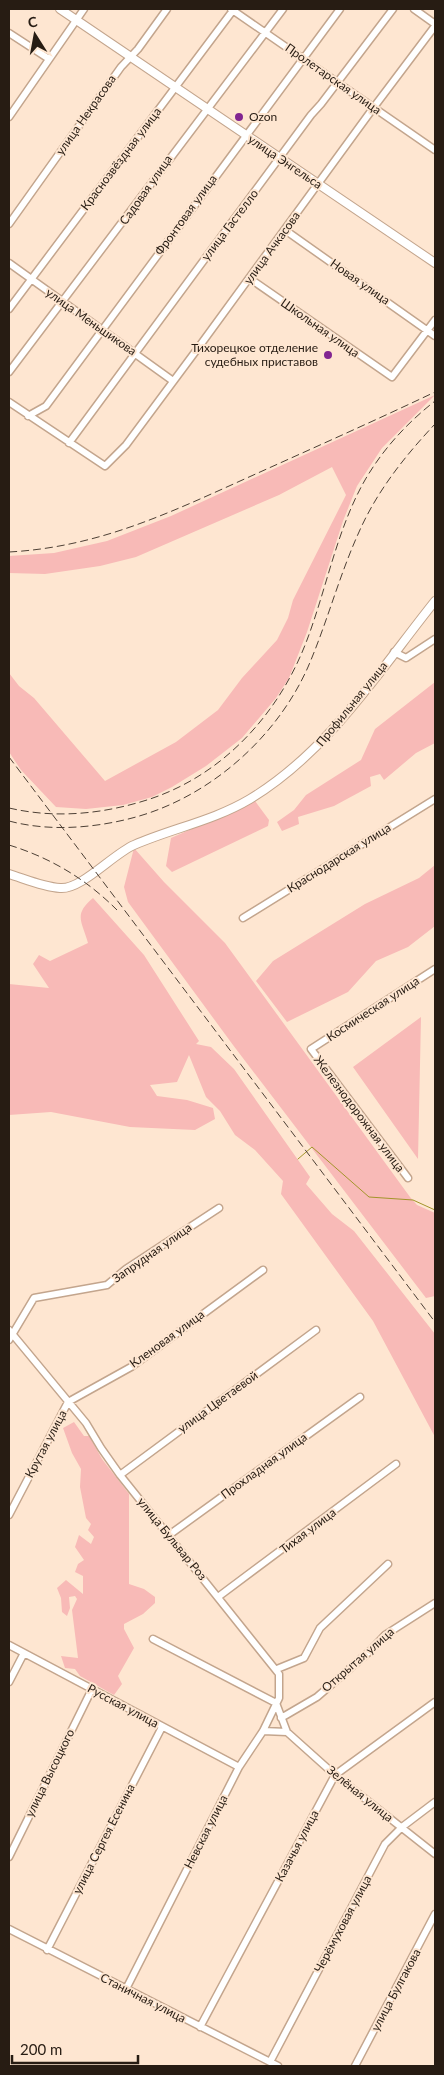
<svg xmlns="http://www.w3.org/2000/svg" width="444" height="2075" font-family="Lato,sans-serif">
  <rect width="100%" height="100%" fill="#fee6d1"/>
  <!-- green -->
  <path fill="#f8bab7" d="M435 395 382 448 357 486 343 521 307 632 289 678 276 698 242 738 206 766 172 787 152 797 123 805 86 809 56 807 21 770 9 752V673L19 686 34 698 105 781 176 742 218 710 242 678 277 640 288 618 293 600 346 495 332 467 279 495 136 557 100 566 45 574 9 573V556L54 553 107 541 171 516Z
    M435 682V743L416 753 384 780 380 774 370 777 371 786 334 806 298 817 299 824 282 831 277 822 294 810 306 795 361 760 375 729Z
    M255 801 269 820 268 826 172 872 166 866 171 838Z
    M134 848 164 882 225 943 410 1197 417 1205 435 1213V1296L426 1298 233 1045 128 902 124 887Z
    M435 865V926L408 947 376 961 348 992 287 1022 256 981 273 961 365 904 419 878Z
    M93 898 144 955 199 1041 196 1044 211 1047 234 1069 310 1177 306 1184 332 1214 354 1231 435 1334V1437L373 1321 281 1194 283 1181 255 1150 235 1135 220 1111 206 1097 189 1055 177 1082 150 1085 157 1096 187 1100 213 1108 215 1119 195 1130 130 1127 51 1112 9 1115V984L49 988 33 964 39 955 50 961 88 943C82 921 73 915 93 898Z
    M421 1017 418 1159 353 1067Z
    M74 1422 84 1436H89L102 1459 129 1494V1584L144 1589 155 1597V1603L143 1614 124 1624V1629L134 1648 118 1676 122 1684 114 1695 80 1676 75 1669 65 1668 61 1656 78 1658 72 1610 77 1599 75 1596 69 1597 70 1608 67 1616 62 1612 61 1598 57 1588 66 1580 83 1594V1576L75 1572 78 1564 84 1560 75 1547 79 1535 91 1544 94 1537 88 1530 91 1524 86 1518 80 1487 81 1469 72 1453 63 1428Z"/>
  <g fill="none" stroke-linecap="round" stroke-linejoin="round">
    <!-- stream -->
    <path stroke="#a3952a" stroke-width="1" d="M298 1159 312 1147 369 1197 413 1200 435 1210"/>
    <defs>
      <path id="minor" d="M231 9 435 150
        M414 9 435 24
        M9 33 49 59
        M9 117 84 9
        M9 224 121 67 138 49 167 9
        M285 230 435 336
        M9 263 173 381
        M249 278 392 377 435 320
        M9 309 234 9
        M9 372 283 9
        M9 402 105 466 126 445 201 344 374 107 435 26
        M28 416 46 406 340 9
        M69 443 311 115 321 104 393 9
        M394 652 406 658 435 639
        M243 918 435 799
        M408 1178 311 1049 435 969
        M9 1330 86 1423 101 1448 120 1475 279 1674V1698L263 1731 239 1767 126 1989
        M9 1340 34 1298 107 1285 126 1269 219 1208
        M68 1402 131 1367 263 1270
        M120 1475 316 1330
        M9 1515 68 1402
        M169 1535 360 1397
        M218 1597 396 1464
        M153 1639 276 1703 287 1732
        M9 1645 239 1767
        M277 1669 304 1658 320 1628 388 1564
        M9 1682 24 1653
        M281 1718 317 1697 370 1651 385 1635 435 1603
        M263 1731 287 1732 335 1775 435 1854
        M9 1857 92 1689
        M9 1929 278 2066
        M47 1950 162 1727
        M200 2027 335 1775 435 1702
        M270 2062 385 1844 402 1827 435 1802
        M355 2066 435 1914"/>
      <path id="major" d="M60 9 435 263
        M9 874C25 879 43 887 60 888 81 890 113 854 134 845 173 828 213 821 250 799 328 752 379 671 435 601"/>
    </defs>
    <!-- minor casing -->
    <use href="#minor" stroke="#c3a58d" stroke-width="9"/>
    <!-- major casing -->
    <use href="#major" stroke="#c3a58d" stroke-width="10"/>
    <!-- minor -->
    <use href="#minor" stroke="#fff" stroke-width="6"/>
    <!-- major -->
    <use href="#major" stroke="#fff" stroke-width="8"/>
    <!-- rail -->
    <path stroke="#4d4035" stroke-width="1" stroke-dasharray="8 4" stroke-linecap="butt" d="M9 552C99 547 169 513 249 477 311 449 374 421 435 392
      M9 757 435 1322
      M9 808C56 819 104 814 150 799 225 774 280 712 307 640 327 587 337 529 365 480 383 449 407 423 435 401
      M9 821C50 832 96 828 136 817 211 796 277 737 308 667 327 623 339 576 359 532 377 491 405 456 435 424
      M9 845C51 858 86 879 117 910"/>
  </g>
  <!-- markers -->
  <g fill="#822591" stroke="#fee6d1" stroke-width="2">
    <circle cx="239" cy="117" r="5"/>
    <circle cx="328" cy="355" r="5"/>
  </g>
  <g text-anchor="middle" stroke-width="4" stroke-linejoin="round" paint-order="stroke">
    <!-- street labels -->
    <g font-size="12" fill="#271c13" stroke="#fee6d1">
      <text transform="translate(333 79) rotate(35)" y="4">Пролетарская улица</text>
      <text transform="translate(86 115) rotate(-55)" y="4">улица Некрасова</text>
      <text transform="translate(121 159) rotate(-53)" y="4">Краснозвёздная улица</text>
      <text transform="translate(285 162) rotate(34)" y="4">улица Энгельса</text>
      <text transform="translate(146 190) rotate(-55)" y="4">Садовая улица</text>
      <text transform="translate(186 215) rotate(-54)" y="4">Фронтовая улица</text>
      <text transform="translate(230 225) rotate(-53)" y="4">улица Гастелло</text>
      <text transform="translate(272 248) rotate(-54)" y="4">улица Ачкасова</text>
      <text transform="translate(360 282) rotate(35)" y="4">Новая улица</text>
      <text transform="translate(91 322) rotate(35)" y="4">улица Меньшикова</text>
      <text transform="translate(320 328) rotate(35)" y="4">Школьная улица</text>
      <text transform="translate(352 704) rotate(-51)" y="4">Профильная улица</text>
      <text transform="translate(339 858) rotate(-32)" y="4">Краснодарская улица</text>
      <text transform="translate(373 1009) rotate(-33)" y="4">Космическая улица</text>
      <text transform="translate(359 1114) rotate(53)" y="4">Железнодорожная улица</text>
      <text transform="translate(152 1253) rotate(-35)" y="4">Запрудная улица</text>
      <text transform="translate(167 1339) rotate(-36)" y="4">Кленовая улица</text>
      <text transform="translate(218 1402) rotate(-36)" y="4">улица Цветаевой</text>
      <text transform="translate(46 1444) rotate(-62)" y="4">Крутая улица</text>
      <text transform="translate(264 1466) rotate(-36)" y="4">Прохладная улица</text>
      <text transform="translate(308 1531) rotate(-37)" y="4">Тихая улица</text>
      <text transform="translate(172 1539) rotate(51)" y="4">улица Бульвар Роз</text>
      <text transform="translate(358 1660) rotate(-41)" y="4">Открытая улица</text>
      <text transform="translate(123 1706) rotate(28)" y="4">Русская улица</text>
      <text transform="translate(50 1773) rotate(-64)" y="4">улица Высоцкого</text>
      <text transform="translate(360 1794) rotate(39)" y="4">Зелёная улица</text>
      <text transform="translate(206 1832) rotate(-63)" y="4">Невская улица</text>
      <text transform="translate(104 1839) rotate(-63)" y="4">улица Сергея Есенина</text>
      <text transform="translate(297 1846) rotate(-62)" y="4">Казачья улица</text>
      <text transform="translate(343 1924) rotate(-62)" y="4">Черёмуховая улица</text>
      <text transform="translate(396 1990) rotate(-62)" y="4">улица Булгакова</text>
      <text transform="translate(143 1998) rotate(27)" y="4">Станичная улица</text>
    </g>
    <!-- poi labels -->
    <g font-size="12" fill="#271c13" stroke="#fee6d1" text-anchor="start">
      <text x="249" y="121">Ozon</text>
      <text x="318" y="352" text-anchor="end">Тихорецкое отделение<tspan x="318" dy="14">судебных приставов</tspan></text>
    </g>
  </g>
  <!-- border -->
  <rect width="444" height="2075" fill="none" stroke="#271c13" stroke-width="20"/>
  <!-- north arrow -->
  <g transform="translate(35 35) rotate(349)" stroke="#fee6d1" stroke-width="4" paint-order="stroke">
  <path d="M0-4L9 19L0 12L-9 19Z" fill="#271c13"/>
  <text y="-8" font-size="14" font-weight="bold" text-anchor="middle" fill="#271c13">С</text>
  </g>
  <!-- scale -->
  <path d="M12 2055v8h126v-8" fill="none" stroke="#271c13" stroke-width="2.5"/>
  <text x="20" y="2055" font-size="15" fill="#271c13" stroke="#fee6d1" stroke-width="4" paint-order="stroke">200 m</text>
</svg>
